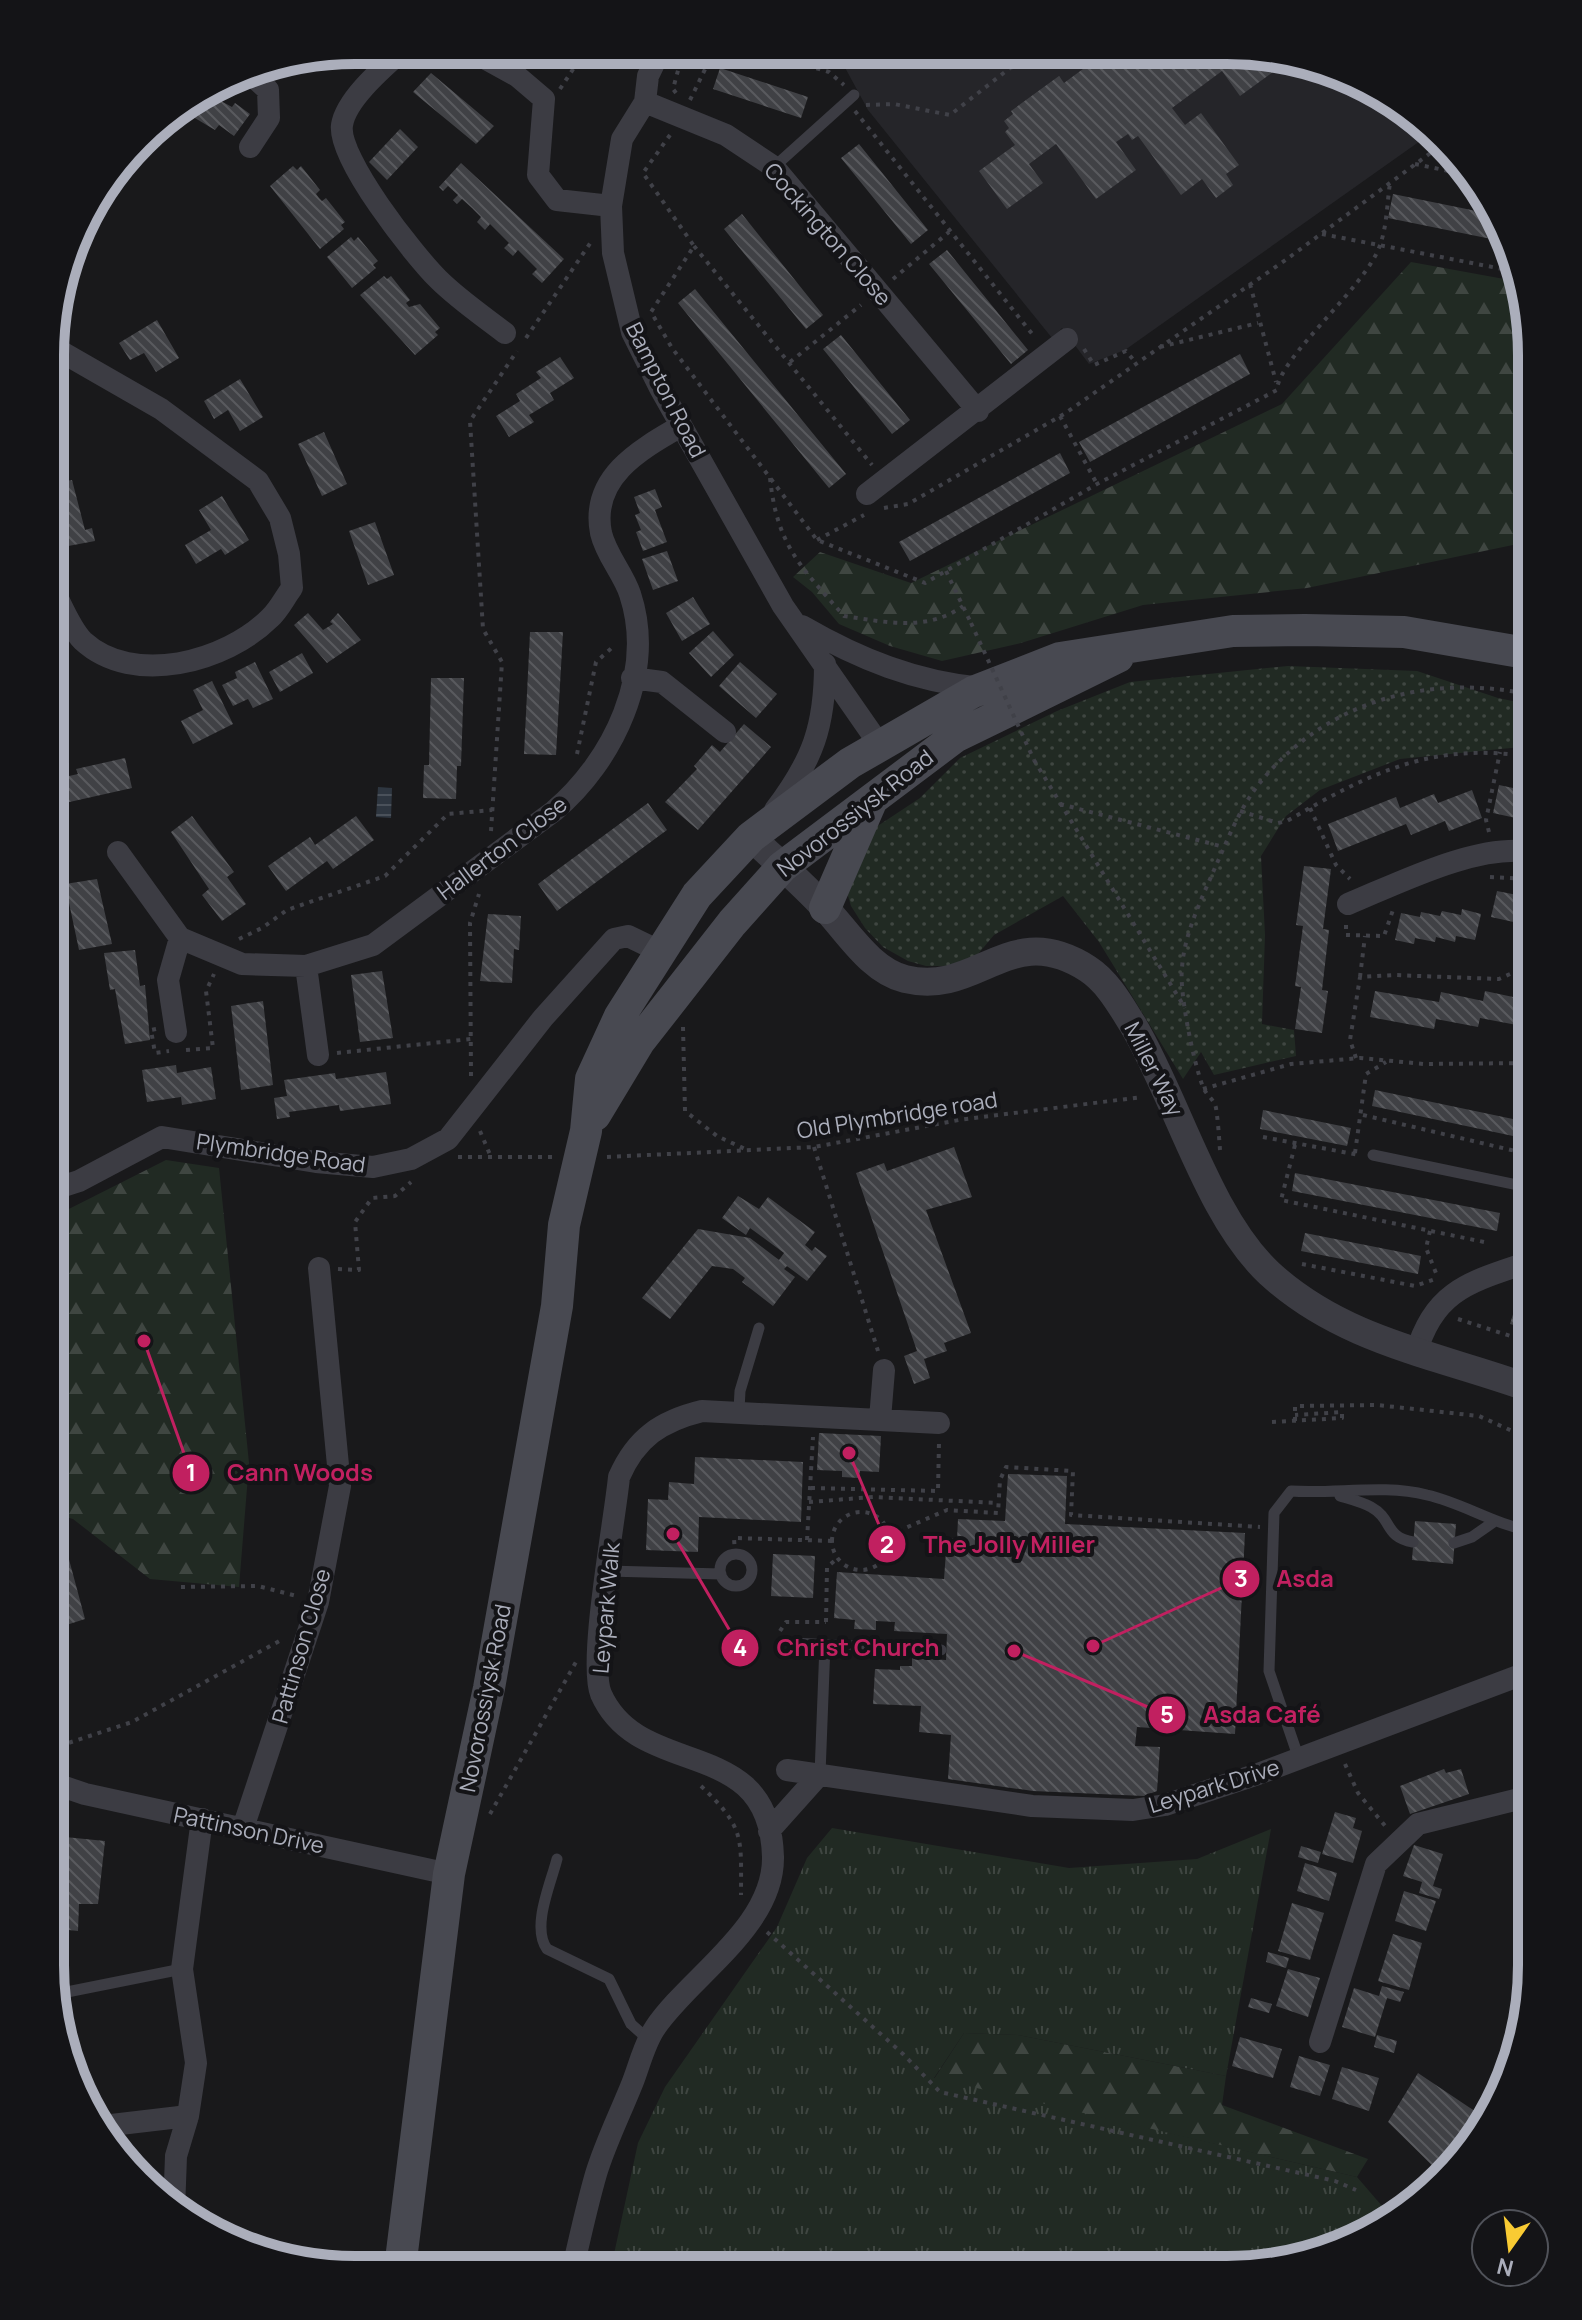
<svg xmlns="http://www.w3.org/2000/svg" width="1582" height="2320" font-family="Manrope,sans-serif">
  <defs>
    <pattern id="grass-dots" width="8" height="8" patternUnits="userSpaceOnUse" patternTransform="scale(2)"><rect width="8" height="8" fill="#212a23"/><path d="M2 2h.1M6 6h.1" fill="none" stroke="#3f4641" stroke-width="1.8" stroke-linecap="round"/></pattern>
    <pattern id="forest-firs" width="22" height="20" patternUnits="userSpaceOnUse" patternTransform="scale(2)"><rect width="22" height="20" fill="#212a23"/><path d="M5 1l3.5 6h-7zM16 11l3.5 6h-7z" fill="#3f4641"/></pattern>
    <pattern id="park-tufts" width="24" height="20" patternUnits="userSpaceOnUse" patternTransform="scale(2)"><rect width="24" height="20" fill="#212a23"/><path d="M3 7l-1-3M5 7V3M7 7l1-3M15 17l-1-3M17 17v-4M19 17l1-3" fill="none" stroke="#3f4641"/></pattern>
    <pattern id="water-rules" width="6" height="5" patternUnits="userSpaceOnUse" patternTransform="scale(2)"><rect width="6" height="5" fill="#2e3640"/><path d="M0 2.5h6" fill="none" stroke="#4a515a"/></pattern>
    <pattern id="building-back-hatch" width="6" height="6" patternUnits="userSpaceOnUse" patternTransform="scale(2)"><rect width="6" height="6" fill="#404145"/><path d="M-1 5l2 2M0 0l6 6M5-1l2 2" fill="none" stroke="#595a5e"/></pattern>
  </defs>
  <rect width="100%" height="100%" fill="#19191b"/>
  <!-- built -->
  <path fill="#252529" d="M836 51 1267 53 1343 73 1412 113 1430 134 1125 350 1089 364 1062 328 1052 338 868 110Z"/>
  <!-- grass -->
  <path fill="url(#grass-dots)" d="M1288 666 1417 671 1498 698 1532 705V746L1400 759 1320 790 1286 816 1261 856 1265 935 1262 1024 1294 1030 1296 1056 1214 1075 1201 1052 1183 1079 1099 942 1063 896 994 935 973 960 954 966H926L908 961 883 947 865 928 851 906 842 876 864 835 920 798 960 758 1057 711 1130 682Z"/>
  <!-- forest -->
  <path fill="url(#forest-firs)" d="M1411 262 1515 281 1532 354V541L1307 588 1143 605 1021 643 942 661 890 646 839 624 812 592 793 577 820 552 911 583 1282 404Z
    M166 1160 219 1168 249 1463 239 1587 150 1579 73 1519 51 1513V1218Z
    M964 2033 1018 2035 1226 2076 1222 2105 1368 2159 1357 2177 934 2079Z"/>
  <!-- park -->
  <path fill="url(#park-tufts)" d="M832 1828 1069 1868 1197 1859 1271 1829 1226 2076 1018 2035 964 2033 934 2078 1357 2177 1382 2206 1361 2239 1228 2270 611 2268 638 2143 665 2087 777 1927 807 1858Z"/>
  <!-- water -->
  <path fill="url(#water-rules)" d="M378 787 392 788 391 818 376 817Z"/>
  <!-- building -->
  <path fill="url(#building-back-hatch)" d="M1106 52 1259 53 1273 72 1240 96 1222 71 1172 108 1185 125 1201 113 1239 165 1226 174 1233 185 1216 198 1202 179 1181 195 1138 136 1132 140 1128 134 1116 142 1136 170 1096 199 1056 144 1029 164 1043 183 1007 209 979 171 1015 145 1005 132 1009 128 1004 121 1013 114 1011 111 1059 76 1064 83Z
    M720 68 808 97 801 118 713 89Z
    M431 73 494 126 476 144 413 92Z
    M208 94 232 107 235 103 250 114 234 136 219 125 215 130 183 111Z
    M400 129 418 147 387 180 369 162Z
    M859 144 928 230 911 244 841 158Z
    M461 163 564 259 542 283 532 274 537 269 518 250 513 256 504 248 509 243 490 224 485 230 477 222 481 217 472 208 462 199 457 204 453 200 458 195 448 186 443 191 439 187Z
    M293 166 297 170 301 166 320 190 316 194 319 198 322 201 326 198 345 222 341 225 344 229 320 249 270 186Z
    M1393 194 1496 215 1506 242 1388 218Z
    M742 214 823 315 806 329 724 229Z
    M351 237 354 241 358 237 378 261 373 265 376 268 352 288 327 257Z
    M947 250 1028 350 1011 364 929 264Z
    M384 276 387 279 391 276 410 300 406 303 409 307 420 304 440 328 435 332 438 335 415 355 360 295Z
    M695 289 846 474 829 488 678 303Z
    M157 320 179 358 156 372 144 353 130 360 119 343Z
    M841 335 910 420 892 434 823 349Z
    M1240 354 1250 374 1090 462 1079 442Z
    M560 357 574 378 550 393 554 400 529 415 534 422 509 437 496 416 520 401 516 394 541 378 536 372Z
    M240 379 263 417 240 431 228 410 214 419 204 401Z
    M324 432 347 484 322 496 298 444Z
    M1060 453 1070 473 910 561 899 542Z
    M63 474 65 481 72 480 85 530 92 528 95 541 63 547 52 514 57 509 52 476Z
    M655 489 662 507 655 510 667 542 643 551 636 532 641 530 635 515 640 513 634 497Z
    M222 496 249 540 225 555 221 549 196 564 185 545 211 530 199 510Z
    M375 522 394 575 368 585 349 531Z
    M667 551 678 581 653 590 642 559Z
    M693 597 710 624 682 641 666 613Z
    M308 613 323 630 333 624 330 622 338 613 361 640 327 663 294 625Z
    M713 631 734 655 711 677 689 653Z
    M530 632H563L556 755 524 754Z
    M302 653 313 673 280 692 269 672Z
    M255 662 273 699 253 708 248 699 233 706 222 685 237 678 235 672Z
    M740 662 777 694 756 718 719 686Z
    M431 678H464L461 766H457L456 799 423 798 424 765H429Z
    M212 681 233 724 193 744 181 721 203 710 193 690Z
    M744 724 771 747 698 830 665 802 697 769 694 766 712 745 720 752Z
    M125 758 132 788 65 803 60 778 78 774 76 769Z
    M1499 785 1532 792 1529 821 1493 813Z
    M1472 790 1482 818 1449 831 1445 821 1411 835 1406 824 1338 851 1328 824 1396 797 1400 808 1434 794 1438 803Z
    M648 803 667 830 557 911 538 884Z
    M192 816 234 872 227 877 246 904 222 921 202 895 209 889 171 832Z
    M356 816 374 840 333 869 327 861 286 891 268 866 310 837 315 845Z
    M1304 866 1331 869 1323 929 1329 930 1322 990 1328 991 1322 1033 1295 1029 1301 987 1295 986 1303 926 1296 925Z
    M97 879 112 944 79 950 65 884Z
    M1497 891 1532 898V926L1491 917Z
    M1462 909 1481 914 1475 940 1456 936 1455 942 1436 937 1435 942 1415 938 1414 944 1395 940 1401 913 1420 917 1421 912 1440 916 1442 911 1461 915Z
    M488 914 521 916 519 950 514 949 512 983 480 981Z
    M135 950 140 986 145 985 150 1040 125 1044 115 989 110 990 104 953Z
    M382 971 393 1038 360 1042 351 975Z
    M1375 991 1439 1002 1441 992 1483 1001 1485 991 1527 1000 1522 1026 1480 1018 1478 1027 1436 1019 1434 1029 1370 1017Z
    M263 1001 273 1085 241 1090 231 1006Z
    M176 1065 177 1073 211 1067 216 1099 182 1105 181 1097 147 1102 142 1070Z
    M386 1072 391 1104 340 1111 339 1105 289 1112 290 1117 277 1119 274 1098 287 1096 284 1080 335 1073 336 1079Z
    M1375 1090 1532 1123V1140L1372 1106Z
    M1263 1110 1351 1128 1347 1146 1260 1129Z
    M954 1147 972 1197 926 1210 971 1333 944 1343 947 1351 924 1359 930 1378 914 1384 904 1356 917 1351 856 1173 884 1163 887 1171Z
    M1295 1173 1500 1213 1497 1231 1292 1191Z
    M738 1196 759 1209 768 1197 815 1232 805 1245 812 1251 815 1247 827 1256 807 1281 787 1266 784 1269 795 1277 773 1306 742 1282 745 1278 733 1269 712 1266 670 1319 642 1298 698 1229 750 1238 779 1260 784 1253 750 1228 746 1235 722 1218Z
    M1305 1233 1421 1256 1418 1274 1301 1251Z
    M1515 1308 1532 1313V1330L1510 1324Z
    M819 1433 881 1436 879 1472 860 1471 859 1478 842 1477V1471L817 1470Z
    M695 1457 803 1462 801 1522 699 1517 698 1552 646 1550 648 1499 668 1500 669 1482 694 1484Z
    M1008 1474 1067 1476 1065 1524 1245 1533 1235 1734 1137 1727 1135 1746 1160 1747 1157 1791 1144 1796 1033 1791 948 1779 951 1735 919 1732 921 1706 873 1704 875 1669 900 1670V1666H912V1658L946 1660 947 1634 894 1631 895 1622 876 1621V1630L854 1629 855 1620 834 1618 837 1572 944 1579 947 1538 957 1539 958 1519 1005 1521Z
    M1415 1521 1456 1524 1453 1564 1412 1560Z
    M63 1537 85 1619 51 1630V1540Z
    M773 1554 815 1556 813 1598 771 1596Z
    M1531 1756V1781L1525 1782 1520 1759Z
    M1444 1769 1446 1773 1461 1769 1469 1794 1410 1814 1400 1786Z
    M1335 1812 1356 1818 1353 1828 1362 1831 1353 1863 1322 1854Z
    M55 1836 105 1841 98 1904H79L78 1931 50 1928V1875Z
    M1414 1845 1443 1854 1433 1886 1442 1889 1439 1899 1419 1893 1422 1882 1403 1876Z
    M1301 1846 1321 1852 1318 1863 1298 1857Z
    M1305 1863 1337 1873 1329 1901 1297 1891Z
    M1404 1891 1436 1901 1426 1931 1395 1921Z
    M1292 1903 1324 1913 1310 1960 1278 1951Z
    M1393 1934 1422 1943 1409 1990 1378 1981Z
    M1268 1952 1289 1958 1286 1968 1266 1962Z
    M1288 1969 1320 1978 1308 2017 1276 2006Z
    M1382 1986 1404 1992 1400 2002 1387 1998 1375 2037 1342 2027 1354 1988 1379 1996Z
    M1251 1998 1272 2004 1269 2013 1248 2007Z
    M1377 2035 1397 2041 1394 2053 1374 2047Z
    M1240 2037 1282 2049 1273 2078 1232 2066Z
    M1299 2056 1330 2065 1320 2096 1290 2087Z
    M1342 2067 1379 2078 1369 2111 1332 2099Z
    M1418 2073 1488 2120 1480 2135 1444 2177 1388 2122Z"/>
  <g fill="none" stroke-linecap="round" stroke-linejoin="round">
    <!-- path -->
    <path stroke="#404148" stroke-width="4" stroke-dasharray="4 6" stroke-linecap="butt" d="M759 51 829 72 844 85
      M681 59 700 51
      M788 60 796 51
      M560 89 585 51
      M676 93 673 89 680 63
      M690 100 714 51
      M866 105 894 104 950 115 1010 68 1051 52
      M855 111 1033 335
      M670 135 643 173 694 246 651 312 672 348 817 540 925 583 1097 484 1277 390C1278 358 1367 286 1380 245 1387 226 1387 203 1390 183
      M1415 164 1463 174
      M1322 234 1513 271
      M694 246 872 465
      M893 279 949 232
      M1250 284 1276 382
      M526 338 591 242
      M1160 347 1258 323
      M1084 349 1094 365 1126 351 1136 363
      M790 362 861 305
      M1060 416 1097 484
      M770 478C777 546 801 567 844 616 886 622 927 632 963 606
      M884 508 908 504 1064 414 1287 259 1440 146
      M817 540 864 515
      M946 571 971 623
      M577 754 596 662 615 645
      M1034 760 1185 1008
      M1060 804 1224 847
      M1310 808 1336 865 1350 879
      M1240 811 1278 823 1287 821C1370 773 1432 741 1532 757
      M491 831 502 662 483 629 470 421 517 351
      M1489 832 1486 820 1500 752
      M1490 877 1532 879
      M1346 925V935L1384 936 1394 907
      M239 939 262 928 287 910 385 876 448 814 492 810
      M1360 977 1365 936
      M683 1027 685 1111 717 1136 745 1149
      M156 1029 151 1030 155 1053 169 1051
      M186 1050 213 1048 206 991 214 974
      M337 1053 471 1039
      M1356 1058 1350 1040 1360 977 1394 975 1499 979 1532 964
      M471 1076 470 923 479 894
      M1203 1089 1291 1064 1360 1058 1424 1064 1532 1063
      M1363 1115 1528 1154 1526 1167 1532 1168
      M480 1131 491 1157
      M1263 1137 1359 1155
      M1295 1145 1281 1200 1489 1243
      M814 1147 878 1351
      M1220 1150C1219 1136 1218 1121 1216 1108 1214 1099 1206 1095 1203 1087 1194 1064 1179 993 1182 968 1184 935 1201 900 1214 870 1228 839 1240 806 1263 779 1330 699 1432 673 1532 695
      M1355 1153 1366 1074 1386 1062
      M458 1157H554
      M607 1157 814 1147 959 1120 1142 1097
      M1430 1231 1426 1248 1438 1278
      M1302 1264 1415 1286 1438 1278
      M338 1269 359 1270 355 1222 372 1198 395 1196 411 1182
      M1458 1319 1532 1343
      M1295 1421V1406L1377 1405 1479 1416 1532 1440
      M1272 1422 1342 1418V1412L1295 1415
      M811 1488 938 1491 939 1442
      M809 1502 873 1497 998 1503
      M832 1541a29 29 0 1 1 58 0a29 29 0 1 1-58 0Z
      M889 1535 947 1510 998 1513 1000 1480 1006 1467 1073 1471 1071 1515 1260 1527
      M807 1540 813 1437
      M735 1554 734 1538 833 1541
      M181 1587 258 1586 297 1596
      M826 1622 827 1567 838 1558
      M780 1631 786 1622H826
      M50 1749 132 1722 283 1639
      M1345 1764 1358 1793 1386 1827
      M701 1786C745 1828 741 1837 741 1895
      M490 1814 576 1662
      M767 1932 903 2054 940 2092 1335 2181 1356 2190"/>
    <!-- service -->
    <path stroke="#3c3c43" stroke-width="11" d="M774 167 854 95
      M1373 1155 1532 1188
      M739 1410 740 1391 759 1328
      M1340 1496C1350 1499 1362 1502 1371 1507 1393 1519 1384 1537 1413 1542
      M1454 1543 1472 1537 1495 1521
      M720 1570a16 16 0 1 1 32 0a16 16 0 1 1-32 0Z
      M608 1571 721 1574
      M792 1643 941 1650
      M1299 1759 1269 1671 1274 1513 1291 1491C1336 1494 1384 1484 1427 1495 1463 1503 1495 1525 1532 1531
      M820 1774 825 1644
      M557 1859C551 1883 531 1927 547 1949L609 1979 631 2024 649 2040
      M57 1994 182 1969"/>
    <!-- minor -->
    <path stroke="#3c3c43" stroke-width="22" d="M403 50C384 67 346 99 342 125 337 158 414 255 438 279 458 299 483 316 505 333
      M470 50 517 76 544 99 538 175 557 200 611 206
      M660 51 648 76 645 102 622 139 611 206 613 253 632 332 660 388 783 606 879 744
      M247 71 268 90 269 118 250 147
      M645 102 726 135 774 167 978 411
      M867 494 1067 339
      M52 587C61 603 70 628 83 641 133 687 226 662 270 618 279 610 285 597 292 588L289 554 280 518 258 481 161 409 53 347
      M802 626C859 659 916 682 982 688
      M632 678 662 682 725 732
      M775 810C813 760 825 726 825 664
      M118 852 180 938 242 964 306 966 373 945 554 811C613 761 656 673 630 594 623 573 606 555 601 533 590 477 641 449 681 426
      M1348 904C1399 883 1477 843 1532 852
      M306 966 318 1055
      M176 1032 168 980 180 938
      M51 1190 79 1181 162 1137 316 1162 373 1167 411 1159 448 1139 543 1018 614 939 628 936 659 951
      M1416 1354C1434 1288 1474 1281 1532 1261
      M880 1419 884 1370
      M787 1770 1032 1806 1133 1810 1165 1805 1258 1774 1531 1671
      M50 1782 85 1794 449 1874
      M243 1828 318 1602 340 1486 319 1268
      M769 1831 820 1774
      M1320 2042 1376 1864 1418 1824 1531 1796
      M103 2126 188 2116
      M174 2210 176 2156 188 2116 196 2063 182 1969 202 1819
      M573 2268C580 2237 587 2205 596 2174 605 2144 620 2114 632 2084 639 2067 644 2044 655 2028 689 1977 774 1927 773 1857 770 1732 640 1782 601 1694 588 1663 615 1519 619 1477 636 1438 661 1421 702 1411L939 1423"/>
    <!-- tertiary -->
    <path stroke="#3c3c43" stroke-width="28" d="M751 837C775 860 802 883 825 908 848 932 870 970 905 979 979 997 1009 918 1088 969 1108 982 1121 1006 1133 1025 1177 1099 1208 1216 1269 1273 1344 1342 1439 1355 1532 1389"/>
    <!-- secondary -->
    <path stroke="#484951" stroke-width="32" d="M825 908 871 802
      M595 1115 639 1042 732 923 782 867 955 737 1118 657
      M400 2268 449 1874 489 1688 557 1306 564 1225 586 1131 591 1079 620 1016 697 895 751 837 850 763 973 692 1060 658 1233 631 1305 630 1404 632 1532 654"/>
    <!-- path-bridge -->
    <path stroke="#404148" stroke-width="4" stroke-dasharray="4 6" stroke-linecap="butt" d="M971 623 1034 760"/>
  </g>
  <g text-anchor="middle" stroke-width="8" stroke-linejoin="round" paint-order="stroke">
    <!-- street labels -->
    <g font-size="22" fill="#abaebb" stroke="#141417">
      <text transform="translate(828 234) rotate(49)" y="8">Cockington Close</text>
      <text transform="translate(666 390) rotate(63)" y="8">Bampton Road</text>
      <text transform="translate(855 813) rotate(-38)" y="8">Novorossiysk Road</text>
      <text transform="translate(502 848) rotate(-37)" y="8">Hallerton Close</text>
      <text transform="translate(1154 1069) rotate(63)" y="8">Miller Way</text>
      <text transform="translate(897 1115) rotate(-9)" y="8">Old Plymbridge road</text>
      <text transform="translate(281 1153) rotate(8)" y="8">Plymbridge Road</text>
      <text transform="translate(606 1608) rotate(-85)" y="8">Leypark Walk</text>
      <text transform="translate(301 1646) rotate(-74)" y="8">Pattinson Close</text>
      <text transform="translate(485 1698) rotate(-79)" y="8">Novorossiysk Road</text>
      <text transform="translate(1214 1786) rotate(-17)" y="8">Leypark Drive</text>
      <text transform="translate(249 1830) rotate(12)" y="8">Pattinson Drive</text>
    </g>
  </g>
  <!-- crop -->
  <path d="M0 0H1582V2320H0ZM355 64H1227A291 291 0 0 1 1518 355V1965A291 291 0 0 1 1227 2256H355A291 291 0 0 1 64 1965V355A291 291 0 0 1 355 64Z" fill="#141417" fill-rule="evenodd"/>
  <path fill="none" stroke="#abaebb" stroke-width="10" d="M355 64H1227A291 291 0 0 1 1518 355V1965A291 291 0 0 1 1227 2256H355A291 291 0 0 1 64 1965V355A291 291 0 0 1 355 64Z"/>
  <!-- callouts -->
  <path fill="none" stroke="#c12060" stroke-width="3" d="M144 1341L191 1473M849 1453L887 1544M1093 1646L1241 1579M673 1534L740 1648M1014 1651L1167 1715"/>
  <g fill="#c12060" stroke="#141417" stroke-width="3">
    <circle cx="144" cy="1341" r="8"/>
    <circle cx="849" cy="1453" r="8"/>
    <circle cx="1093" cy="1646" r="8"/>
    <circle cx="673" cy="1534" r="8"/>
    <circle cx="1014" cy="1651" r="8"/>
    <circle cx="191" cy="1473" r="20"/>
    <circle cx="887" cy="1544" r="20"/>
    <circle cx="1241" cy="1579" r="20"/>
    <circle cx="740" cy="1648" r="20"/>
    <circle cx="1167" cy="1715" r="20"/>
  </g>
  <g font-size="24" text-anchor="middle" font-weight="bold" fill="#fff">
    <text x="191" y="1481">1</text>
    <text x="887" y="1553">2</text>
    <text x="1241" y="1587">3</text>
    <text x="740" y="1656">4</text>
    <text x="1167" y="1723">5</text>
  </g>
  <g font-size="24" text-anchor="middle" font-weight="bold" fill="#c12060" stroke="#141417" stroke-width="8" stroke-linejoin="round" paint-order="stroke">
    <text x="300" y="1481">Cann Woods</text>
    <text x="1009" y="1553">The Jolly Miller</text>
    <text x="1305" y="1587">Asda</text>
    <text x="858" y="1656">Christ Church</text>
    <text x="1262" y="1723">Asda Café</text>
  </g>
  <!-- north arrow -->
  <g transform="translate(1510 2248) rotate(194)"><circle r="38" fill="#141417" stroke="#505259" stroke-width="2"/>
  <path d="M0-6L14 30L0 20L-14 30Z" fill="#f9cb33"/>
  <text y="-12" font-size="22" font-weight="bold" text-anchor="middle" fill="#abaebb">N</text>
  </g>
</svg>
